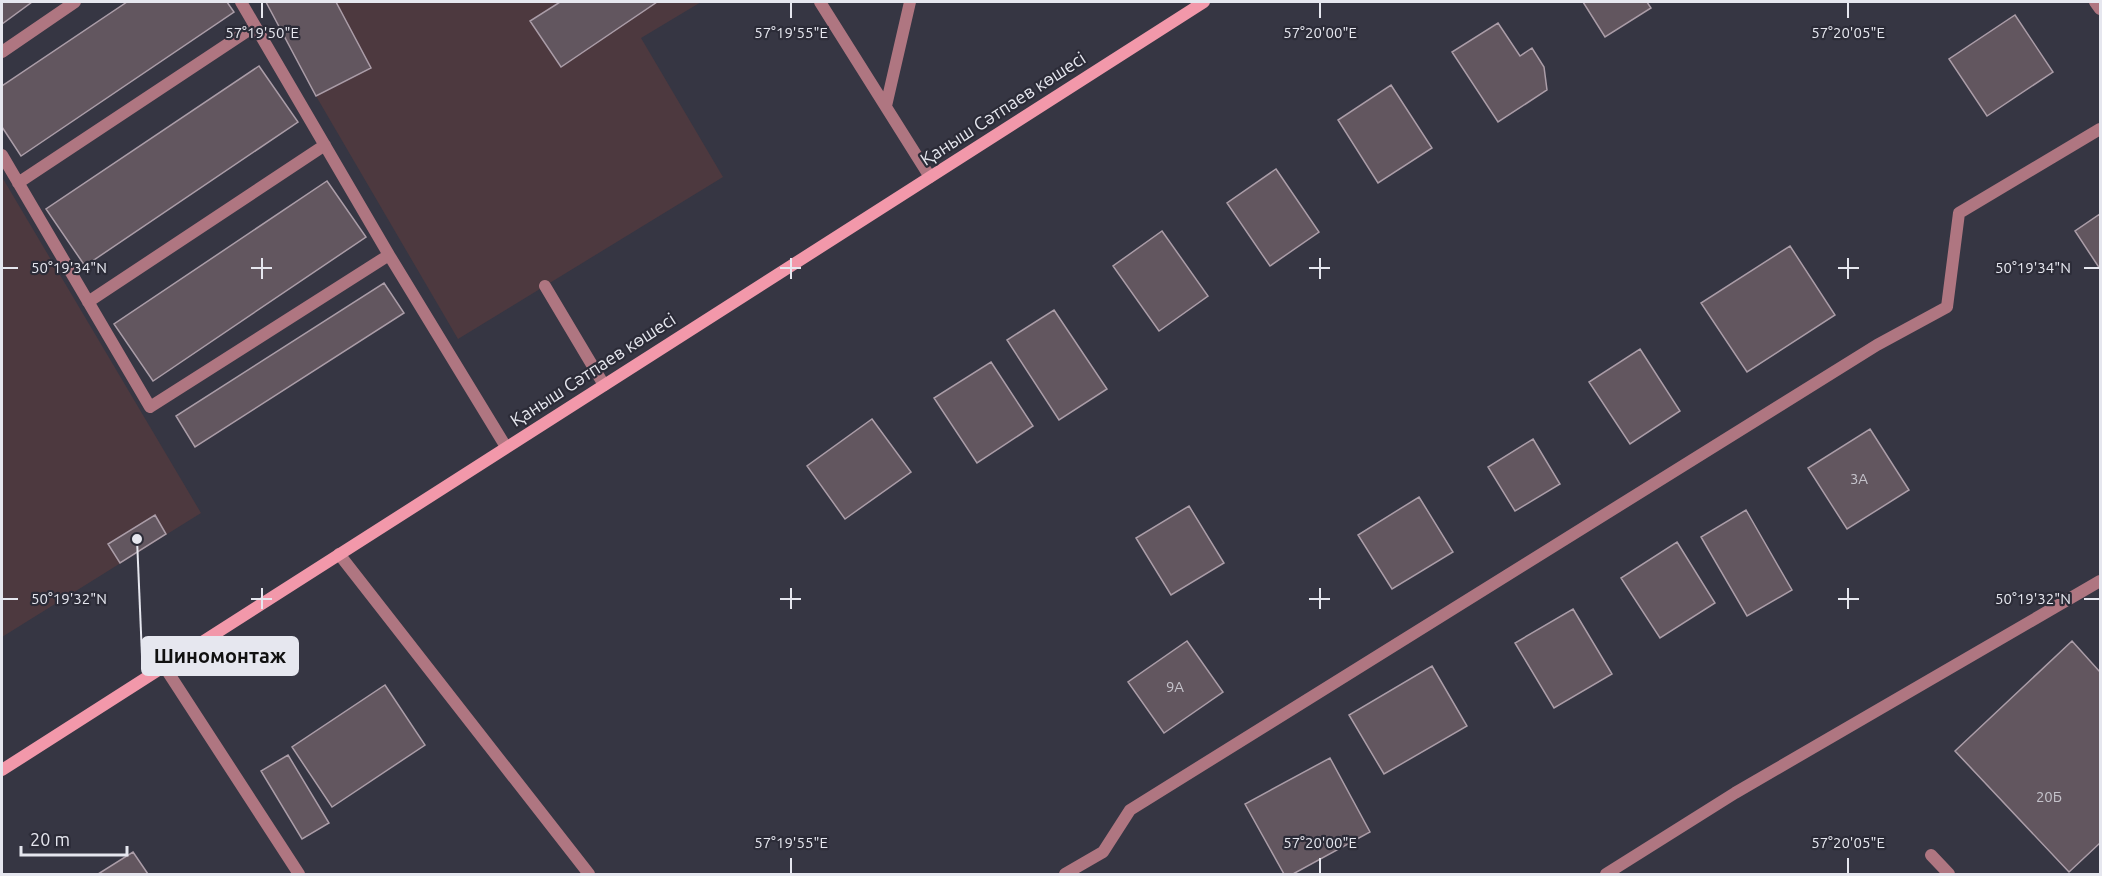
<svg xmlns="http://www.w3.org/2000/svg" width="2102" height="876" font-family="Ubuntu,sans-serif">
  <rect width="100%" height="100%" fill="#363643"/>
  <!-- commercial -->
  <path fill="#4d393f" d="M266 2H701L641 38 723 177 458 339 316 96Z
    M2 177 201 513 2 637Z"/>
  <!-- building -->
  <path fill="#62565f" stroke="#ab9da8" stroke-width="1.5" d="M2 2H32L2 24Z
    M127 2H227L234 12 21 156 2 127V86Z
    M266 2H336L371 68 316 96Z
    M560 2H657L561 67 530 21Z
    M1583 2H1647L1651 8 1605 37Z
    M2015 15 2053 72 1987 116 1949 59Z
    M1498 23 1520 56 1532 48 1544 67 1547 90 1498 122 1452 52Z
    M259 66 298 122 85 266 46 209Z
    M1391 85 1432 148 1378 183 1338 120Z
    M1276 169 1319 232 1270 266 1227 203Z
    M327 181 366 237 153 381 114 324Z
    M2100 214V269L2075 231Z
    M1162 231 1208 296 1159 331 1113 266Z
    M1790 246 1835 315 1747 372 1701 303Z
    M384 283 404 313 195 447 176 416Z
    M1054 310 1107 389 1059 420 1007 340Z
    M1640 349 1680 411 1630 444 1589 382Z
    M991 362 1033 426 977 463 934 398Z
    M872 419 911 472 845 519 807 466Z
    M1870 429 1909 490 1847 529 1808 468Z
    M1533 439 1560 484 1515 511 1488 467Z
    M1419 497 1453 552 1392 589 1358 535Z
    M1189 506 1224 563 1171 595 1136 538Z
    M1746 510 1792 590 1747 616 1701 537Z
    M155 515 166 534 120 563 108 544Z
    M1677 542 1715 603 1660 638 1621 578Z
    M1573 609 1612 674 1554 708 1515 643Z
    M1187 641 1223 692 1164 733 1128 682Z
    M2072 641 2100 672V843L2069 872 1955 751Z
    M1432 666 1467 726 1384 774 1349 715Z
    M385 685 425 745 332 807 292 747Z
    M288 755 329 823 302 839 261 771Z
    M1330 758 1370 832 1293 874H1284L1245 804Z
    M133 852 148 874H98Z"/>
  <g fill="none" stroke-linecap="round" stroke-linejoin="round">
    <!-- lane -->
    <path stroke="#af7681" stroke-width="12" d="M820 2 930 177
      M2095 2 2100 9
      M2 52 75 2
      M886 106 910 2
      M2 155 150 407 389 255 241 2
      M18 183 255 26
      M389 255 506 447
      M545 286 604 385
      M88 302 325 145
      M339 554 589 874
      M164 666 299 874
      M1931 855 1949 874
      M1065 874 1103 852 1130 810 1877 345 1947 307 1959 213 2100 129
      M1606 874 1735 793 2100 581"/>
    <!-- secondary -->
    <path stroke="#f298aa" stroke-width="12" d="M2 770 1204 2"/>
  </g>
  <!-- ticks -->
  <path fill="none" stroke="#e6e7ef" stroke-width="2" d="M262 3V18M791 3V18M1320 3V18M1848 3V18M262 258V279M791 258V279M1320 258V279M1848 258V279M3 268H18M251 268H272M780 268H801M1309 268H1330M1838 268H1859M2084 268H2099M262 588V609M791 588V609M1320 588V609M1848 588V609M3 599H18M251 599H272M780 599H801M1309 599H1330M1838 599H1859M2084 599H2099M791 858V873M1320 858V873M1848 858V873"/>
  <g text-anchor="middle" stroke-width="4.5" stroke-linejoin="round" paint-order="stroke">
    <!-- number labels -->
    <g font-size="15" fill="#c5c3cb">
      <text x="1859" y="484">3А</text>
      <text x="1175" y="692">9А</text>
      <text x="2049" y="802">20Б</text>
    </g>
    <!-- street labels -->
    <g font-size="18" fill="#e6e7ef" stroke="#2c2c38">
      <text transform="translate(1003 109) rotate(-33)" y="6">Қаныш Сәтпаев көшесі</text>
      <text transform="translate(593 370) rotate(-33)" y="6">Қаныш Сәтпаев көшесі</text>
    </g>
  </g>
  <g font-size="15" text-anchor="middle" fill="#e6e7ef" stroke="#2c2c38" stroke-width="4.5" stroke-linejoin="round" paint-order="stroke">
    <text x="262" y="38">57°19'50"E</text>
    <text x="791" y="38">57°19'55"E</text>
    <text x="1320" y="38">57°20'00"E</text>
    <text x="1848" y="38">57°20'05"E</text>
    <text x="69" y="273">50°19'34"N</text>
    <text x="2033" y="273">50°19'34"N</text>
    <text x="69" y="604">50°19'32"N</text>
    <text x="2033" y="604">50°19'32"N</text>
    <text x="791" y="848">57°19'55"E</text>
    <text x="1320" y="848">57°20'00"E</text>
    <text x="1848" y="848">57°20'05"E</text>
  </g>
  <!-- callouts -->
  <path fill="none" stroke="#e6e7ef" stroke-width="2" d="M137 539L142 656"/>
  <circle fill="#e6e7ef" stroke="#2c2c38" stroke-width="2" cx="137" cy="539" r="6"/>
  <rect fill="#e6e7ef" stroke="#e6e7ef" stroke-width="2" x="142" y="637" width="156" height="38" rx="6"/>
  <g font-size="20" text-anchor="middle" font-weight="bold" fill="#111">
    <text x="220" y="663">Шиномонтаж</text>
  </g>
  <!-- border -->
  <rect width="2102" height="876" fill="none" stroke="#e6e7ef" stroke-width="6"/>
  <!-- scale -->
  <path d="M21 846v9h106v-9" fill="none" stroke="#e6e7ef" stroke-width="3"/>
  <text x="30" y="846" font-size="18" fill="#e6e7ef" stroke="#2c2c38" stroke-width="4.5" paint-order="stroke">20 m</text>
</svg>
